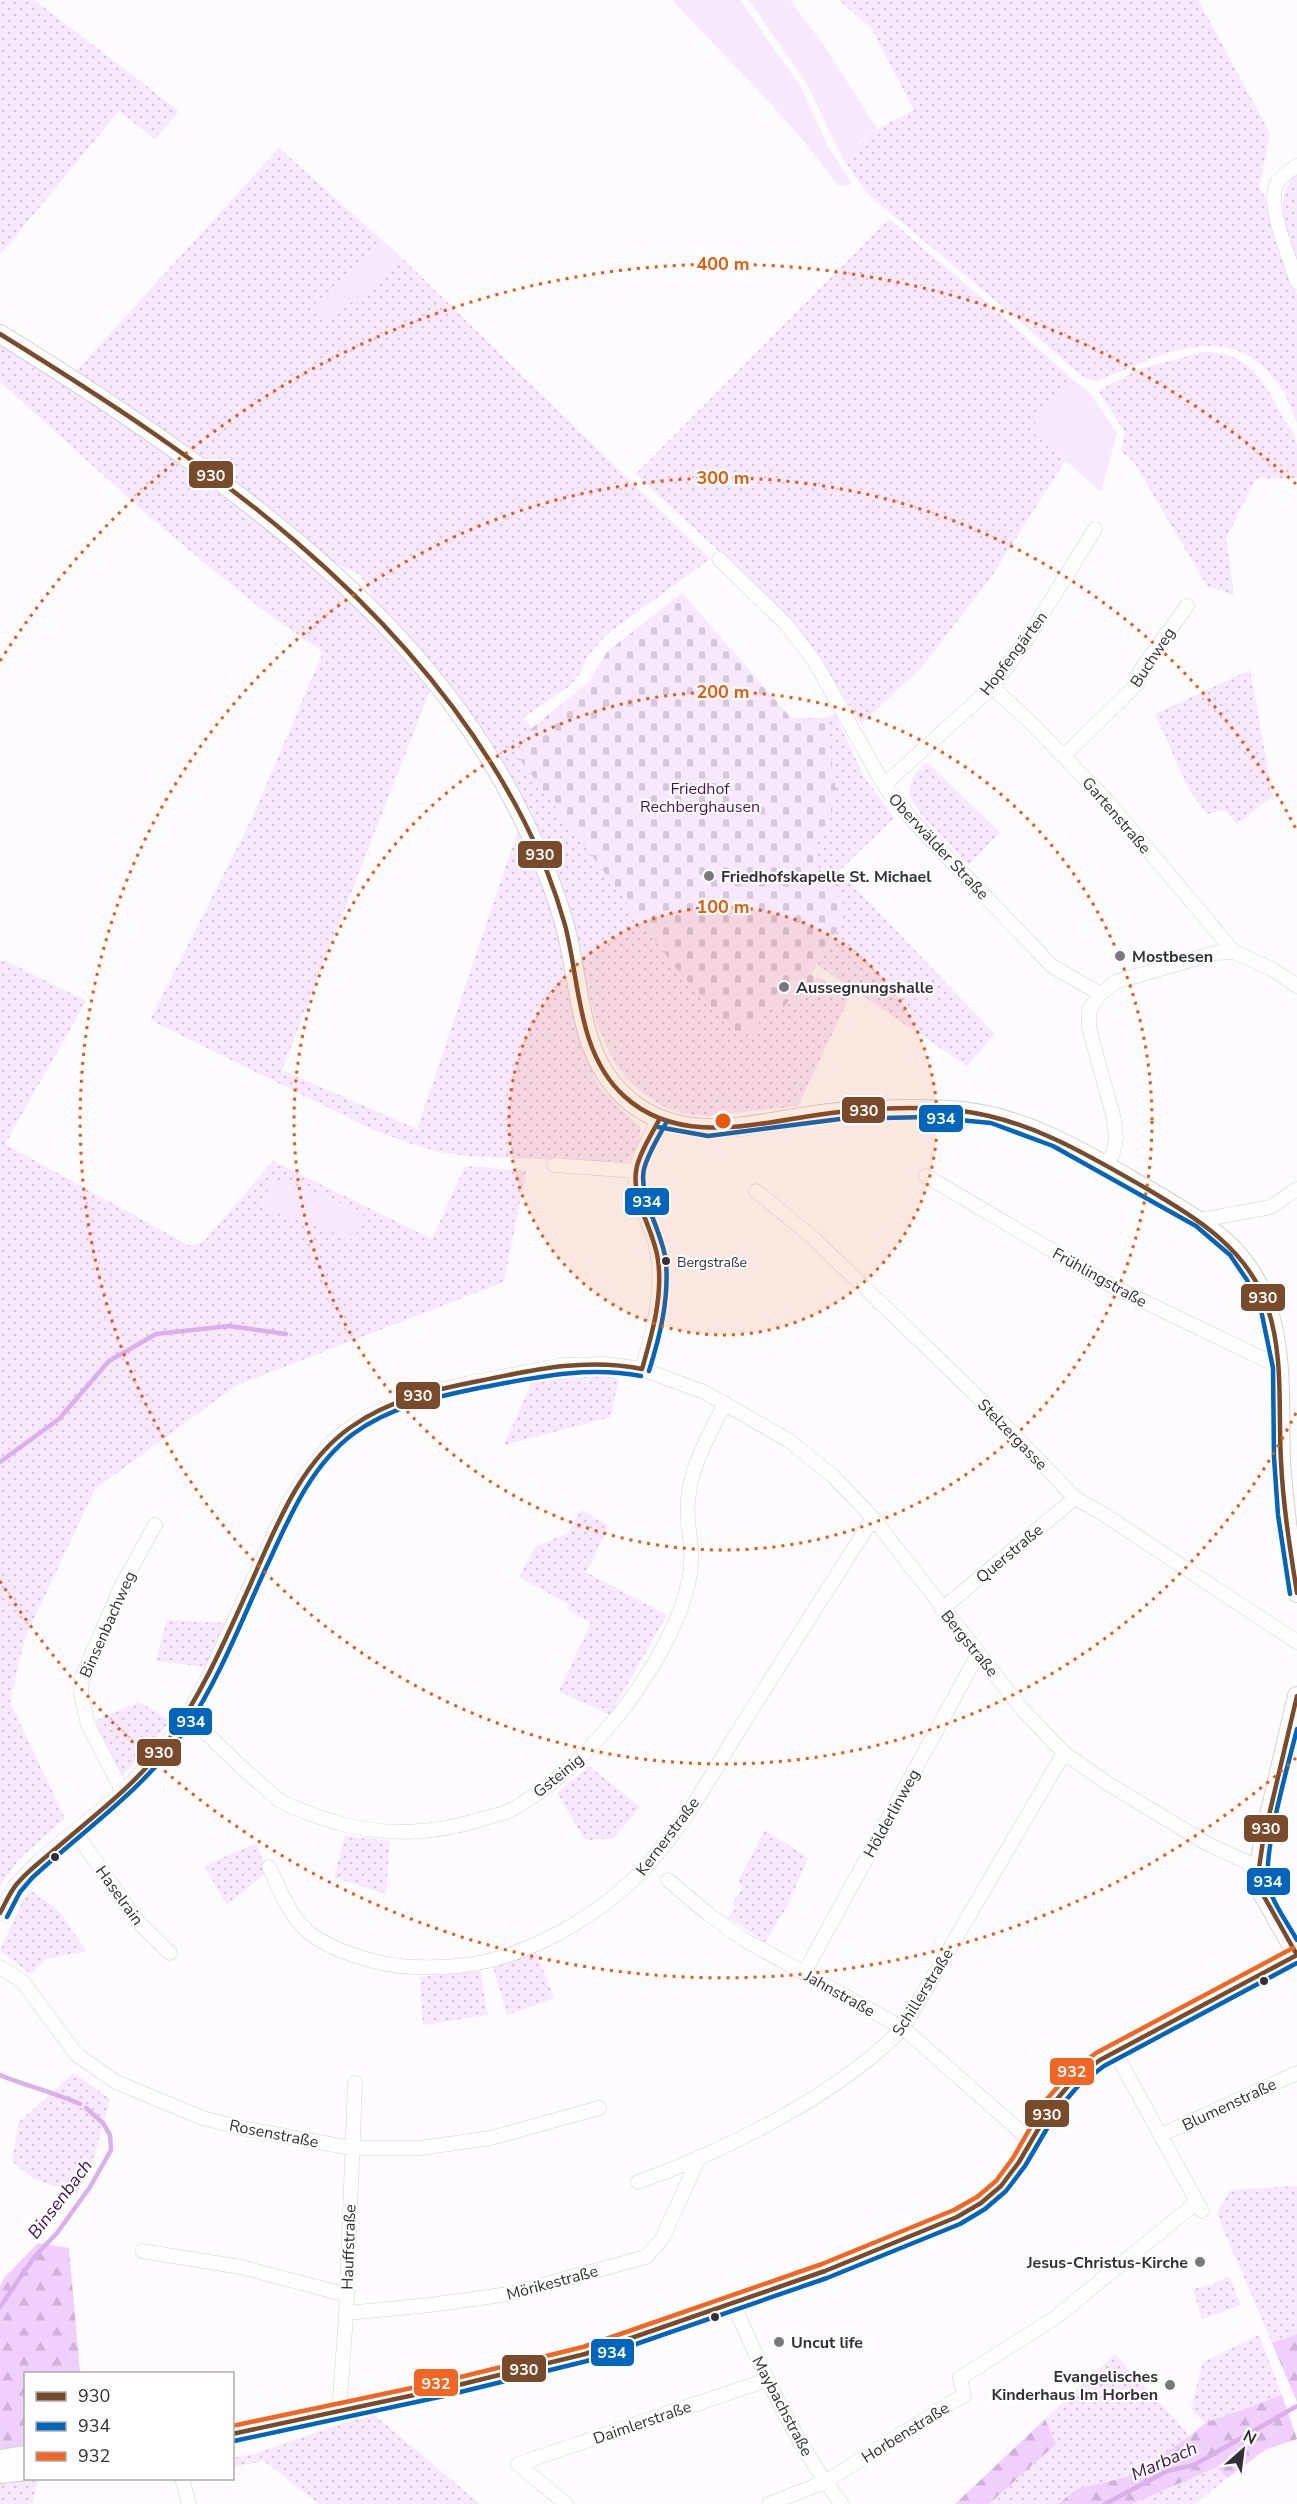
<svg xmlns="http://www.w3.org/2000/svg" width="1297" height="2504" font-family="'Nunito Sans',sans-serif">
  <defs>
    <pattern id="grass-dots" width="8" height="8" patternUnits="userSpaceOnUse" patternTransform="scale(1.5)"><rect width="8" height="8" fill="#f7e8fe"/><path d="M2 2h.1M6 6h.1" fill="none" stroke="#d4c7da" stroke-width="1.8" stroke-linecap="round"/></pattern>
    <pattern id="forest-firs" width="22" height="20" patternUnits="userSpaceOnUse" patternTransform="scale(1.5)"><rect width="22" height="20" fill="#f0cffd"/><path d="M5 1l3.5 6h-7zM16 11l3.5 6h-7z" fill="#ceb2da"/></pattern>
    <pattern id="cemetery-stones" width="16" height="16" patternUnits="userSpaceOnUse" patternTransform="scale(1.5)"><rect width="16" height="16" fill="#f7e8fe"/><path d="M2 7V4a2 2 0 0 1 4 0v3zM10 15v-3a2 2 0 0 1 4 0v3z" fill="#d4c7da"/></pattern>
  </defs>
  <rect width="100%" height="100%" fill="#fdfbfe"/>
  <!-- grass -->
  <path fill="url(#grass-dots)" fill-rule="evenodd" d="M0 0H34L179 111 155 139 119 111 0 255Z
    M839 0H1198L1270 133 1259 188 1265 197 1297 295V423C1291 412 1289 399 1282 389 1231 312 1162 356 1096 381L1083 377 1001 305 870 196 845 163C860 135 887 124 914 110L871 28Z
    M279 148 382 240 311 308 326 324 402 258 710 559 607 634 587 657 579 675 568 687 523 718 532 728 516 754 679 972 752 1033 771 1004 788 1001 797 1007 817 976 849 998 798 1106 710 1116 685 1114 664 1107 644 1094 626 1078 613 1060 597 1025 575 941 520 797 490 741 441 675 379 608 360 575 326 558 172 438 76 371Z
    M1297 173V260C1287 230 1271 199 1297 173Z
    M889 219 997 311 1073 380 1030 429 1065 461 990 579 921 668 861 724 807 639 769 598 636 474Z
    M0 341 233 497 383 629 432 685 282 1070 417 1129 519 827 544 887 559 939 586 1057 594 1077 601 1089 640 1127C640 1139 639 1154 629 1162L477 1157 442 1153 409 1143 374 1130 150 1020 253 816 323 652C206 574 105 475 0 382Z
    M1204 352C1248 351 1264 381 1282 416 1287 424 1296 435 1297 445 1297 455 1297 467 1297 478L1256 479 1226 538 1234 595 1207 586 1134 462 1121 451 1125 432 1100 394V390L1139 369Z
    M1250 670 1273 796 1237 824 1225 810 1207 814 1189 790 1155 714Z
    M835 714 864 777 894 818 839 871 995 1034 967 1066 817 965 848 912 816 864 814 846 831 816 836 790 825 718Z
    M927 762 1000 833 969 865 921 814 909 795 912 778Z
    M0 961H6L86 1001 5 1144 188 1245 198 1244 206 1239 273 1161 432 1239 465 1166 526 1171 504 1282 237 1385 95 1489 25 1638 10 1702 65 1819 19 1859 0 1886ZM272 1179 364 1212 354 1239 262 1206Z
    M575 1373 619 1377 611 1417 504 1445 532 1382Z
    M581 1510 609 1526 586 1572 667 1615 610 1715 559 1691 591 1623 567 1609 569 1604 519 1577 535 1547 568 1533Z
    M167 1620 225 1623 205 1667 156 1661Z
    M139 1702 171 1721 122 1776 95 1721Z
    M589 1766 640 1807 614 1838 585 1840 557 1793Z
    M765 1830 808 1858 788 1905 765 1942 729 1918 735 1908 732 1904 743 1887 738 1882Z
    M345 1836 390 1841 386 1894 334 1877Z
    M256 1843 267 1872 227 1905 204 1866Z
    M32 1891 58 1910 86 1951 46 1959 31 1974 0 1951 24 1898Z
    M535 1950 554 1998 507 2015 493 1966Z
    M480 1971 488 2015 423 2025 420 1977Z
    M74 2073 110 2099 95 2154 77 2194 32 2178 12 2161 19 2122Z
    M1297 2186V2334L1272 2343 1217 2214 1230 2190Z
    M1229 2276 1241 2305 1202 2319 1193 2289 1212 2285Z
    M1259 2335 1282 2395 1205 2423 1191 2409 1203 2362Z
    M1115 2354 1190 2436 1131 2476 1077 2489 1058 2504H989L1056 2444 1045 2419Z
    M372 2413 480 2504H319L264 2461 233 2467 232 2458 254 2454Z
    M1217 2467 1227 2478 1195 2504H1132Z
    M38 2479 32 2504H0V2480Z"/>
  <!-- forest -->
  <path fill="url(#forest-firs)" d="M38 2243 69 2248 80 2373 26 2374 25 2447 0 2451V2287L4 2278Z
    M1297 2334V2402L1272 2343Z
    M1282 2395 1297 2439 1265 2450 1227 2478 1217 2467 1132 2504H1058L1077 2489 1131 2476 1190 2436 1205 2423Z
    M1045 2419 1056 2444 989 2504H955Z"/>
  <!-- cemetery -->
  <path fill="url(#cemetery-stones)" d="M682 593 791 718H825L836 790 831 816 814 846 816 864 848 912 811 974 816 978 797 1007 788 1001 782 1011 771 1004 752 1034 737 1035 679 972 516 754 532 728 590 681 607 652Z"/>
  <!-- garden -->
  <path fill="#f7e8fe" d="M672 0H740L800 86 828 146 852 184 838 186C790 117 728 61 672 0Z
    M749 0H790L825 47 877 129 859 142 845 163 807 84Z
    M382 240 402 258 326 324 311 308Z
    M1073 380 1089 392 1117 433 1101 492 1030 429Z
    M272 1179 364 1212 354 1240 262 1207Z"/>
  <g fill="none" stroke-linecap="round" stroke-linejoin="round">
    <!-- stream -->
    <path stroke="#d9b0ea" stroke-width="4.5" d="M0 1462 59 1419 109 1361 156 1334 229 1326 286 1334
      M0 2075C26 2086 54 2092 80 2104
      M0 2307 35 2256 57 2233 90 2187 111 2150 110 2135 103 2123 86 2108
      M1105 2504 1167 2471 1194 2465 1297 2406"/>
    <defs>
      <path id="street" d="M1297 166C1290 171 1280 176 1276 185 1267 208 1290 258 1297 282
        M719 559 786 624 815 662 884 785 913 821 1052 966 1100 994
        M992 687 1029 721 1108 802 1234 952
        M1064 756 1137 684 1140 671 1187 606
        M884 785 992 687 1027 639 1095 529
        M554 1165 636 1171
        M1106 1166 1113 1153 1116 1139 1114 1119 1089 1028V1010L1100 994 1115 982 1215 953 1234 952 1272 969 1297 986
        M926 1176 1114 1287 1280 1367
        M756 1191 812 1237 972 1391 1075 1498 1100 1512 1297 1642
        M1200 1220 1271 1207 1297 1189
        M642 1369C654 1330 665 1287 656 1246 651 1224 632 1194 636 1171 638 1156 652 1134 659 1120
        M942 1609 1075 1498
        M188 1714C210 1737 232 1759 256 1780 264 1787 272 1795 281 1801 297 1811 317 1816 335 1822 383 1837 435 1834 482 1819 492 1816 504 1814 513 1809 584 1768 649 1688 680 1611 687 1592 693 1571 691 1549 690 1532 686 1517 688 1500 691 1465 710 1434 725 1403
        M123 1792 88 1725 81 1694 82 1677 121 1587 155 1525
        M75 1832 139 1923 170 1953
        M269 1867C279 1888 288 1912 305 1929 328 1951 384 1967 415 1967 438 1968 461 1967 483 1962 544 1948 607 1910 648 1864 689 1820 717 1764 749 1714 790 1648 832 1583 873 1518
        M668 1880 707 1913 743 1939 903 2028 1031 2141
        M0 1913 15 1886 38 1862 123 1792 158 1755 188 1714 207 1680 287 1506 308 1472 333 1441 362 1419 411 1397 469 1383 563 1365 605 1364 642 1369 704 1392 788 1440 833 1476 873 1518 1022 1709 1064 1753 1107 1783 1206 1843 1259 1868
        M0 1967 22 1981 77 2055 116 2082 203 2118 242 2128 351 2148H420L491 2138 599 2108
        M804 1973 978 1654
        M1115 2052 1202 2211
        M1161 2135 1297 2073
        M638 2182C725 2151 838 2095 903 2028L1064 1753
        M142 2251 241 2267 347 2295
        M733 2303C763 2372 795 2444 842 2504
        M347 2313 430 2305 509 2294 646 2257 662 2239 698 2160
        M339 2411 346 2316 355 2083
        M518 2464 767 2380
        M518 2464 566 2504
        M182 2478 189 2504
        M769 2504 825 2482 964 2395 960 2378 1055 2318 1197 2202"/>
      <path id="secondary" d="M0 334C67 375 132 418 196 464 331 562 450 668 524 821 540 854 555 890 565 926 581 983 577 1053 624 1096 684 1153 767 1118 839 1112 879 1109 922 1107 962 1111 1034 1119 1096 1160 1157 1195 1207 1225 1249 1249 1268 1308 1284 1358 1279 1410 1281 1461 1284 1505 1290 1549 1297 1593
        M1297 1955 1262 1893 1259 1868 1263 1841 1297 1696
        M232 2434 442 2389 585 2354 825 2271 957 2217 981 2203 1001 2186 1019 2162 1053 2104 1074 2079 1100 2060 1297 1955
        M0 2459 26 2455
        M0 2474 26 2471"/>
    </defs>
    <!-- street casing -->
    <use href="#street" stroke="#d5d1d7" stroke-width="15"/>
    <!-- secondary casing -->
    <use href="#secondary" stroke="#d5d1d7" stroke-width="20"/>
    <!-- street -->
    <use href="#street" stroke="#fffeff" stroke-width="14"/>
    <!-- secondary -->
    <use href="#secondary" stroke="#fffeff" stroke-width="18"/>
    <defs>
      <path id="bus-1" d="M0 334C204 460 412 601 524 821 541 854 555 889 565 925 580 982 577 1053 624 1096 684 1151 768 1119 840 1112 880 1108 922 1106 962 1111 1031 1120 1090 1156 1149 1190 1199 1220 1249 1250 1268 1309 1284 1358 1278 1411 1281 1461 1283 1505 1290 1549 1297 1593
        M642 1369C652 1334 663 1297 658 1260 654 1229 629 1197 637 1166 641 1150 651 1135 659 1120
        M1297 1696 1263 1841 1259 1868 1262 1893 1297 1955
        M0 1913C5 1904 9 1894 16 1885 28 1870 45 1858 60 1845 97 1813 136 1784 166 1744 202 1695 226 1638 251 1583 275 1529 300 1462 351 1427 390 1399 437 1389 484 1380 537 1369 588 1358 642 1369
        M232 2434 442 2389 585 2354 825 2271 957 2217 981 2203 1001 2186 1019 2162 1053 2104 1074 2079 1100 2060 1297 1955"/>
      <path id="bus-2" d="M658 1127 708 1136 840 1119 927 1117 991 1123 1053 1146 1196 1226 1230 1255 1247 1280 1261 1310 1273 1368 1274 1457 1278 1515 1290 1594
        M649 1371C660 1336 669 1300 666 1262 663 1232 638 1198 644 1169 648 1153 658 1138 666 1123
        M1297 1729C1289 1763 1259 1862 1270 1891 1276 1908 1288 1924 1297 1940
        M7 1917 20 1892 32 1878C86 1828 145 1789 187 1727 222 1674 244 1614 271 1557 291 1513 313 1464 353 1434 391 1406 439 1396 484 1387 537 1377 587 1366 641 1376
        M234 2441 444 2396 587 2361 827 2278 960 2224 985 2209 1006 2191 1025 2166 1059 2108 1079 2085 1104 2066 1297 1963"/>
      <path id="bus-3" d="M232 2426 440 2382 583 2347 822 2264 954 2210 977 2197 996 2181 1013 2158 1047 2099 1069 2074 1096 2053 1293 1948"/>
    </defs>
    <!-- bus-1 casing -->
    <use href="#bus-1" stroke="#fff" stroke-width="9"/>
    <!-- bus-2 casing -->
    <use href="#bus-2" stroke="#fff" stroke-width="9"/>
    <!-- bus-3 casing -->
    <use href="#bus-3" stroke="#fff" stroke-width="9"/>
    <!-- bus-1 -->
    <use href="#bus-1" stroke="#7a4b2a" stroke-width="4.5"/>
    <!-- bus-2 -->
    <use href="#bus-2" stroke="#0065bd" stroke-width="4.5"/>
    <!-- bus-3 -->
    <use href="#bus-3" stroke="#f26522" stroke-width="4.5"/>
  </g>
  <!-- distance rings -->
  <circle cx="723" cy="1121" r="214" fill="#e8590c" fill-opacity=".12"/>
  <g fill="none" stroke="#e8590c" stroke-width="3" stroke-dasharray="3 6">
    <circle cx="723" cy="1121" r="214"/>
    <circle cx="723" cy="1121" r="429"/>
    <path d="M1296 1413A643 643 0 1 1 1296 829"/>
    <path d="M1296 1758A857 857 0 0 1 0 1581M0 661A857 857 0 0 1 1296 484"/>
  </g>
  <!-- markers -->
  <g fill="#7b767d" stroke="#fff" stroke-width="2">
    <circle cx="709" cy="876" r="6"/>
    <circle cx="1120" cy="956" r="6"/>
    <circle cx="784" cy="987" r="6"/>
    <circle cx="1200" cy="2262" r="6"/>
    <circle cx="779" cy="2342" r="6"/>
    <circle cx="1170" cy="2385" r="6"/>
  </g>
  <g fill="#352e38" stroke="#fff" stroke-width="2">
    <circle cx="666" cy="1261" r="5"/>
    <circle cx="55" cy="1857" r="5"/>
    <circle cx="1264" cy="1981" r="5"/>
    <circle cx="715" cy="2317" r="5"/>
  </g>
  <g text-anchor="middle" stroke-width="4.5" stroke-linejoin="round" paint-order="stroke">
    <!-- bus labels -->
    <g font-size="14" fill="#352e38" stroke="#fff" text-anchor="start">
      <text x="677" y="1267">Bergstraße</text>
    </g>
    <!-- street labels -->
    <g font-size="16" fill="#352e38" stroke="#fff">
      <text transform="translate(1013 653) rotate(-53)" y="6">Hopfengärten</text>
      <text transform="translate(1152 657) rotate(-57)" y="6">Buchweg</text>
      <text transform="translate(1117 815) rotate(49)" y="6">Gartenstraße</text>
      <text transform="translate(939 846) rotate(47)" y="6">Oberwälder Straße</text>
      <text transform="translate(1100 1277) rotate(29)" y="6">Frühlingstraße</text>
      <text transform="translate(1013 1434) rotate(46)" y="6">Stelzergasse</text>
      <text transform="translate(1009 1553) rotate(-40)" y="6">Querstraße</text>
      <text transform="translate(107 1624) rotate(-66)" y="6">Binsenbachweg</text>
      <text transform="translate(970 1643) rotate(51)" y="6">Bergstraße</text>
      <text transform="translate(558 1775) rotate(-39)" y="6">Gsteinig</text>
      <text transform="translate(891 1813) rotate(-61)" y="6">Hölderlinweg</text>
      <text transform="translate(667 1836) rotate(-53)" y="6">Kernerstraße</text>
      <text transform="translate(120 1895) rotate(54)" y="6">Haselrain</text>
      <text transform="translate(922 1992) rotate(-58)" y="6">Schillerstraße</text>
      <text transform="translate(840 1993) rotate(29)" y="6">Jahnstraße</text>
      <text transform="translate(1229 2104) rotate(-25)" y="6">Blumenstraße</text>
      <text transform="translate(274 2133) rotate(11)" y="6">Rosenstraße</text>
      <text transform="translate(348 2247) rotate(-88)" y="6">Hauffstraße</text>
      <text transform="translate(552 2282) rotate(-15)" y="6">Mörikestraße</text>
      <text transform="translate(783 2406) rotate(62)" y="6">Maybachstraße</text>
      <text transform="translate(642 2422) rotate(-19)" y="6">Daimlerstraße</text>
      <text transform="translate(905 2432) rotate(-32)" y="6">Horbenstraße</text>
    </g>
    <!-- park labels -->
    <g font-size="16" fill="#471059" stroke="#fff">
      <text x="700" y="794">Friedhof<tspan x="700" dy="18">Rechberghausen</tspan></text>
    </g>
    <!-- poi labels -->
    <g font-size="16" font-weight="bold" fill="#352e38" stroke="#fff" text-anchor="start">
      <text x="721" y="882">Friedhofskapelle St. Michael</text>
      <text x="1132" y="962">Mostbesen</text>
      <text x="796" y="993">Aussegnungshalle</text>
      <text x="1188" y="2268" text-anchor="end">Jesus-Christus-Kirche</text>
      <text x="791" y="2348">Uncut life</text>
      <text x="1158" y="2382" text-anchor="end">Evangelisches<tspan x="1158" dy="18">Kinderhaus Im Horben</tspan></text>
    </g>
    <!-- water labels -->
    <g font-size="18" font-style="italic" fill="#440e57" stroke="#fff">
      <text transform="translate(60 2199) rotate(-53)" y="6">Binsenbach</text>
      <text transform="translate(1164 2461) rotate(-24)" y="6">Marbach</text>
    </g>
  </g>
  <circle cx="723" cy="1121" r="9" fill="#e8590c" stroke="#fff" stroke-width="3"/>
  <g font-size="18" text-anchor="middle" font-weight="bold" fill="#e8590c" stroke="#fff" stroke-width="4.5" stroke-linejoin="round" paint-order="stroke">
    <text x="723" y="270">400 m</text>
    <text x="723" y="484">300 m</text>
    <text x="723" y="698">200 m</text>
    <text x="723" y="913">100 m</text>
  </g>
  <g stroke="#fff" stroke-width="2">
    <rect x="188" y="460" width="46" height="29" rx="6" fill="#7a4b2a"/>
    <rect x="517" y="840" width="46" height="29" rx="6" fill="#7a4b2a"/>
    <rect x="841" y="1096" width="45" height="28" rx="6" fill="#7a4b2a"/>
    <rect x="918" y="1104" width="46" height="29" rx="6" fill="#0065bd"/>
    <rect x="624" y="1187" width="46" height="29" rx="6" fill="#0065bd"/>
    <rect x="1240" y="1283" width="46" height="29" rx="6" fill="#7a4b2a"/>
    <rect x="395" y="1381" width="46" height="29" rx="6" fill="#7a4b2a"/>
    <rect x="168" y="1707" width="45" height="29" rx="6" fill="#0065bd"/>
    <rect x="136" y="1738" width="46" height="29" rx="6" fill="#7a4b2a"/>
    <rect x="1243" y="1814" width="46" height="29" rx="6" fill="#7a4b2a"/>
    <rect x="1246" y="1867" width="45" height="29" rx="6" fill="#0065bd"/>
    <rect x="1049" y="2057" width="46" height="29" rx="6" fill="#f26522"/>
    <rect x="1024" y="2099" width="46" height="29" rx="6" fill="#7a4b2a"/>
    <rect x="590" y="2338" width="45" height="29" rx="6" fill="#0065bd"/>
    <rect x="501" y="2354" width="46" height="29" rx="6" fill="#7a4b2a"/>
    <rect x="413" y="2368" width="46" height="29" rx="6" fill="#f26522"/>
  </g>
  <g font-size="16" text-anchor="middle" font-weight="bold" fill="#fff">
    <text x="211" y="481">930</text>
    <text x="540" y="860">930</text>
    <text x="864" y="1116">930</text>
    <text x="941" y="1124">934</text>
    <text x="647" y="1207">934</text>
    <text x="1263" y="1303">930</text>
    <text x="418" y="1401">930</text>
    <text x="191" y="1727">934</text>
    <text x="159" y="1758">930</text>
    <text x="1266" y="1834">930</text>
    <text x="1268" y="1887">934</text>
    <text x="1072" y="2077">932</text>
    <text x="1047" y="2120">930</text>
    <text x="612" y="2358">934</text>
    <text x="524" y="2375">930</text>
    <text x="436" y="2389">932</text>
  </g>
  <!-- legend -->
  <rect x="24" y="2372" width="210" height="108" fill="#ffffff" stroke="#aeabaf" stroke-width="1.5"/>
  <rect x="36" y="2392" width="30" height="9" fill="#7a4b2a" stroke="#aeabaf" stroke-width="1.5"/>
  <text x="78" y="2402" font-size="18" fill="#352e38">930</text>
  <rect x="36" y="2422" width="30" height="9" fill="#0065bd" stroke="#aeabaf" stroke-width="1.5"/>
  <text x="78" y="2432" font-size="18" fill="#352e38">934</text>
  <rect x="36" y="2452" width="30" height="9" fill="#f26522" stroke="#aeabaf" stroke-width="1.5"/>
  <text x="78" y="2462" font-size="18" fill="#352e38">932</text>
  <!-- north arrow -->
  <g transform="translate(1243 2450) rotate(28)" stroke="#ffffff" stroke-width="4.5" paint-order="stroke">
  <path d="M0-4.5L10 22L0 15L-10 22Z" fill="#352e38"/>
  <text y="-9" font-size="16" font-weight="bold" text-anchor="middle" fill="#352e38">N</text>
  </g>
</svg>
